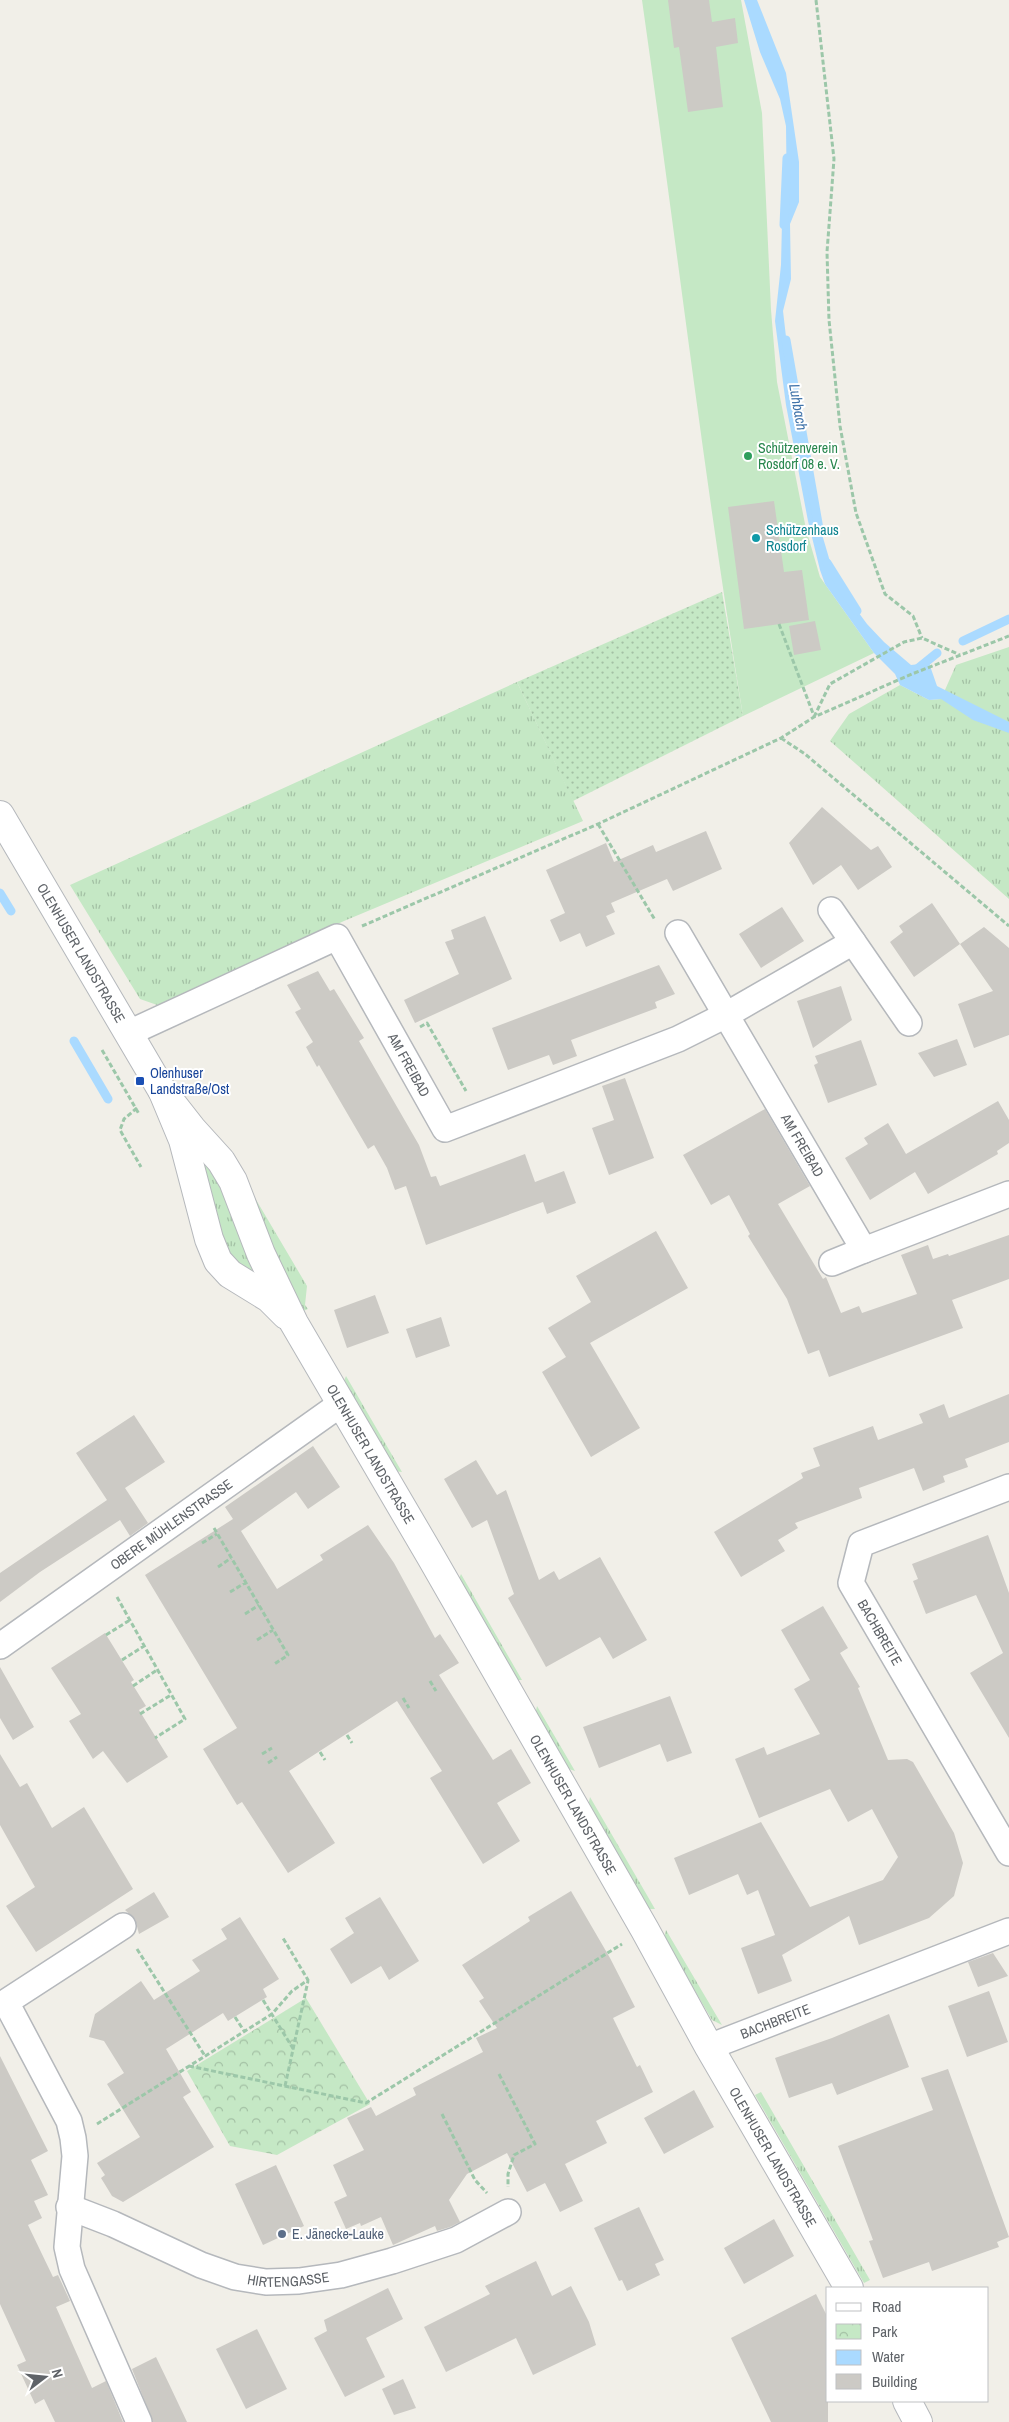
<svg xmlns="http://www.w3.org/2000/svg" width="1009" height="2422" font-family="'Archivo Narrow',sans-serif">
  <defs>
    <pattern id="grass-tufts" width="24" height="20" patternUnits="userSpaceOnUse" patternTransform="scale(1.25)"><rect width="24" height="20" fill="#c5e8c5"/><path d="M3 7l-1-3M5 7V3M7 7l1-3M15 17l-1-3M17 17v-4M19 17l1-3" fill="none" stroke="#a3c0a4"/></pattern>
    <pattern id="park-crowns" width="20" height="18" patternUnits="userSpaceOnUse" patternTransform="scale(1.25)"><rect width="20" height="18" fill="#c5e8c5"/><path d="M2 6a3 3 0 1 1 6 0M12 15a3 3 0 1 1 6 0" fill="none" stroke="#a3c0a4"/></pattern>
    <pattern id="garden-dots" width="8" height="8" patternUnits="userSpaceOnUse" patternTransform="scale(1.25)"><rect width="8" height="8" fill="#c5e8c5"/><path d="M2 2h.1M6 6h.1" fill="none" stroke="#a3c0a4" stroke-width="1.8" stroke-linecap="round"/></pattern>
  </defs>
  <rect width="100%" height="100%" fill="#f1efe8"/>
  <!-- grass -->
  <path fill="url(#grass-tufts)" d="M1009 647V899L830 741 849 714 900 685 929 700 941 699 956 665Z
    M517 682 583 821 344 921 160 1006 140 999 70 885Z
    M200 1156 222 1178 259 1276 226 1256Z
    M245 1181 307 1286 305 1305 308 1309 301 1312 272 1258Z
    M346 1376 402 1472 394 1471 343 1383Z
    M461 1574 522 1680H515L458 1581Z
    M537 1706 575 1771 566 1768 535 1715Z
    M590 1797 655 1909H648L588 1806Z
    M666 1930 722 2025 712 2020 664 1938Z
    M761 2092 870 2280 864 2283 755 2095Z"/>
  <!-- park -->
  <path fill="url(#park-crowns)" d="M306 1998 370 2104 277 2155 230 2146 187 2071Z"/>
  <!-- garden -->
  <path fill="url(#garden-dots)" d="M722 592 743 716 573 801 517 682Z"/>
  <!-- pitch -->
  <path fill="#c5e8c5" d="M642 0H741L762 113 771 310 777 382 806 529 820 577 874 653 743 716C704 478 676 238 642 0Z"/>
  <!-- water -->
  <path fill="#aadaff" d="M744 0H757L786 73 799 162V202L790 224 791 279 783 311 793 397 814 507 836 582 867 624 884 642 911 665 929 663 937 686 1009 722V733L973 720 941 699 929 700 900 685 895 674 874 653 825 584 820 570 808 521 786 405 775 321 781 265 782 222 787 209 786 126 780 99 760 52Z"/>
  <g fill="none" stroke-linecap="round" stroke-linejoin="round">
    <!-- stream -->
    <path stroke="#aadaff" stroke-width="9" d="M784 225 787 158
      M786 340 819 529
      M827 563 857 611
      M963 641 1009 619
      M916 670 937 653
      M0 893 11 911
      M74 1041 108 1099"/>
  </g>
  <!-- building -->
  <path fill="#cccac5" d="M668 0H709L712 22 735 18 738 43 716 47 723 107 688 112 679 47 674 48Z
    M774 501 784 572 802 570 809 620 744 629 728 507Z
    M815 621 821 650 794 655 789 626Z
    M822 807 871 850 878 846 892 867 858 890 841 865 813 885 789 843Z
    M706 831 722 869 673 891 667 879 611 903 615 912 606 916 615 934 586 947 580 933 560 942 550 920 565 913 546 870 606 843 614 862 653 845 656 852Z
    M932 903 960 944 914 977 890 942 903 932 899 926Z
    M782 907 804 941 761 968 739 934Z
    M485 916 512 979 415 1023 404 1000 459 974 445 942 454 939 451 930Z
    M984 927 1009 948V1035L974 1048 958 1004 993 991 960 944Z
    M659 965 675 994 655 1002 657 1008 571 1040 577 1056 553 1065 549 1055 508 1070 492 1028Z
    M318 971 330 991 334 989 364 1038 359 1041 419 1145 431 1177 436 1176 440 1186 525 1154 535 1182 564 1171 576 1203 547 1214 543 1202 426 1245 406 1186 395 1190 387 1168 374 1145 368 1149 319 1065 317 1067 306 1047 313 1042 295 1012 301 1009 287 985Z
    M841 986 852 1020 813 1048 797 1001Z
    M957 1039 967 1065 934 1077 918 1053Z
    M861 1040 877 1085 828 1103 814 1065 818 1063 815 1056Z
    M625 1078 654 1158 609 1175 592 1128 614 1120 602 1086Z
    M998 1101 1009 1120V1143L997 1151 998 1154 928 1194 915 1172 870 1200 845 1158 868 1144 864 1138 888 1123 906 1154Z
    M765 1109 810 1186 778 1204 823 1279 826 1277 841 1313 859 1306 862 1313 917 1294 901 1255 928 1245 933 1259 948 1254 949 1256 1009 1235V1279L952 1300 963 1328 829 1377 819 1350 808 1354 787 1299 748 1236 750 1234 729 1195 711 1205 683 1155Z
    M656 1231 688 1288 590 1343 640 1428 591 1457 542 1372 566 1357 548 1328 591 1302 576 1276Z
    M375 1295 389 1333 347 1348 334 1310Z
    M441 1317 450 1346 416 1358 406 1329Z
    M1009 1394V1442L965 1459 968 1467 943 1476 945 1482 923 1491 914 1468 859 1488 862 1498 795 1523 798 1528 778 1540 785 1551 741 1577 714 1532 803 1478 801 1473 820 1466 813 1448 873 1426 878 1440 923 1423 919 1414 944 1404 949 1418Z
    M134 1415 165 1462 125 1488 148 1523 130 1536 120 1520 40 1572 0 1602V1573L107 1500 76 1453Z
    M313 1446 340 1487 308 1509 296 1492 241 1531 277 1589 323 1560 320 1555 368 1525 394 1563 435 1638 440 1634 459 1663 439 1675 493 1760 511 1749 531 1783 497 1803 520 1841 483 1864 430 1778 442 1771 397 1701 289 1771 335 1843 288 1873 242 1802 237 1805 203 1749 237 1728 145 1575 233 1519 225 1507Z
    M476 1460 497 1495 506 1490 539 1580 554 1571 559 1580 600 1557 647 1640 613 1659 600 1637 546 1667 508 1598 514 1594 487 1520 472 1528 444 1479Z
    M988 1535 1009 1593V1738L970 1673 1003 1653 976 1595 926 1614 913 1581 918 1579 912 1564Z
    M823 1606 848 1648 840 1653 860 1687 858 1688 888 1760 907 1759 913 1762 954 1833 963 1863 954 1896 929 1918 859 1945 849 1916 782 1955 792 1981 758 1994 741 1948 775 1935 758 1890 747 1895 738 1874 689 1895 674 1858 761 1822 810 1907 883 1880 898 1857 872 1809 848 1822 830 1789 759 1818 735 1759 764 1747 767 1755 820 1734 794 1689 810 1680 781 1630Z
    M105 1633 134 1680 131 1682 146 1706 139 1710 168 1757 127 1783 103 1751 93 1759 69 1721 81 1714 51 1668Z
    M0 1667 34 1727 13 1740 0 1718Z
    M670 1696 692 1753 667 1762 660 1744 599 1768 583 1727Z
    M0 1754 20 1787 27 1783 52 1828 84 1807 133 1889 36 1952 6 1906 35 1887 0 1825Z
    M571 1891 610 1958 635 2007 613 2018 637 2067 640 2065 653 2092 596 2121 607 2143 565 2164 583 2201 560 2212 545 2183 527 2192 507 2153 467 2174 449 2200 460 2222 450 2227 437 2231 435 2226 393 2245 381 2217 361 2226 360 2223 346 2229 334 2202 347 2196 333 2165 364 2150 347 2118 371 2107 376 2116 416 2095 413 2088 483 2052 476 2038 497 2028 479 2001 484 1998 462 1965 530 1921 528 1917Z
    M154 1892 169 1917 139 1934 135 1919 125 1910Z
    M380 1897 419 1961 389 1980 381 1966 351 1984 330 1949 354 1933 345 1918Z
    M240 1917 279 1979 263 1989 267 1997 228 2021 223 2013 166 2049 191 2092 183 2097 214 2147 123 2202 112 2196 101 2178 105 2175 97 2163 140 2137 107 2084 124 2073 104 2041 89 2037 95 2014 141 1981 154 2000 200 1971 192 1960 227 1939 221 1929Z
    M993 1953 1008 1976 978 1987 968 1962Z
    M989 1991 1008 2042 967 2057 948 2006Z
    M889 2014 909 2067 837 2095 832 2083 789 2098 775 2058 832 2038Z
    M0 2056 48 2151 31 2160 48 2195 34 2201 42 2218 28 2225 53 2277 58 2275 70 2301 56 2307 92 2388 106 2381 123 2422H55L44 2399 35 2404 17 2365 26 2361 0 2304Z
    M948 2069 1009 2237 997 2242 999 2247 932 2271 929 2262 883 2278 869 2241 873 2240 838 2146 933 2110 921 2078Z
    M694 2090 714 2127 664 2154 644 2118Z
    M276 2165 304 2226 263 2245 235 2184Z
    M639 2207 664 2260 655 2264 660 2275 627 2291 622 2280 619 2281 594 2228Z
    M774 2219 794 2256 744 2284 724 2248Z
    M536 2261 552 2296 571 2286 589 2322 596 2345 533 2375 516 2338 446 2372 424 2327 490 2294 485 2286Z
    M388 2288 403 2319 366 2338 385 2377 345 2397 314 2338 327 2331 324 2320Z
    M816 2294 828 2318V2422H771L731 2338Z
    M257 2329 287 2389 246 2409 216 2349Z
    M156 2357 170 2386 187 2422H153L132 2369Z
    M403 2379 416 2408 394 2415 382 2389Z"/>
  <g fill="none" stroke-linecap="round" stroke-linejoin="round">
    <defs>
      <g id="minor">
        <path d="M831 910 909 1023"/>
        <path d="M678 933 726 1015 853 942"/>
        <path id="s1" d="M129 1033 337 937 445 1129 678 1039 726 1015 864 1250 1009 1194"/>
        <path d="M832 1263 864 1250"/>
        <path id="s2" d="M1009 1487 861 1544 851 1583 1009 1853"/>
        <path id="s3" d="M0 1646 342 1403"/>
        <path d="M123 1926 6 2002 69 2121 73 2138 75 2156 67 2247 72 2269 139 2422"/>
        <path id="s4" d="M709 2047 1009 1931"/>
        <path id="s5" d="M69 2207 113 2224 201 2265 235 2277 266 2282 299 2281 341 2275 392 2261 456 2240 508 2212"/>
      </g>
      <g id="tertiary">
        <path id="s6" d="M0 815 163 1092 183 1140 209 1239 218 1261 230 1274 269 1298 286 1315"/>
        <path id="s7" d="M163 1092 192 1129 221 1161 233 1181 261 1254 294 1323 431 1557 645 1930 709 2047 849 2288"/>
        <path d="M907 2401 918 2422"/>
      </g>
    </defs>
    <!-- minor casing -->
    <use href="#minor" stroke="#b5b8bc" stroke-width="28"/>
    <!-- tertiary casing -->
    <use href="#tertiary" stroke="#b5b8bc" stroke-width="30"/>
    <!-- path -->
    <path stroke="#9cc7a9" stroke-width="3" stroke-dasharray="5 2.5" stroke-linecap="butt" d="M816 0 834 159 827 252 829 320 840 426 856 513 885 594 913 616 922 638
      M779 624 814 716
      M814 717 830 684 904 642 922 638 960 655
      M781 738 805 754 1009 926
      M598 824 655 920
      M362 926 598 824 781 738 814 717 912 674 1009 636
      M420 1027 427 1023 466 1091
      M102 1050 139 1114
      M137 1108 124 1119 120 1130 141 1167
      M214 1528 288 1655 273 1665
      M202 1543 217 1534
      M218 1567 231 1558
      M230 1592 245 1583
      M117 1597 185 1719 155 1738
      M245 1614 259 1605
      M106 1635 130 1620
      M257 1640 273 1630
      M122 1660 144 1646
      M430 1681 436 1691
      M133 1686 157 1670
      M403 1698 409 1708
      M140 1714 171 1695
      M347 1735 352 1743
      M320 1752 325 1760
      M262 1754 272 1748
      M268 1763 277 1757
      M137 1949 205 2056
      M263 2000 294 2050
      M235 2017 244 2031
      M189 2066 366 2103 622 1944
      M499 2074 535 2144 514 2155 508 2174V2187
      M285 2086 308 1981
      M442 2114 475 2180 487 2193
      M97 2124 272 2014 292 1991 308 1980 283 1938"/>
    <!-- minor -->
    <use href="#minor" stroke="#fff" stroke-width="25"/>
    <!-- tertiary -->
    <use href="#tertiary" stroke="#fff" stroke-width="28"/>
  </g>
  <!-- markers -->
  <circle fill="#2e9e5b" stroke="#fff" stroke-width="2" cx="748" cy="456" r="5"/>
  <circle fill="#0f9aa8" stroke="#fff" stroke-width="2" cx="756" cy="538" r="5"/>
  <rect fill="#1a4fb4" stroke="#fff" stroke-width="2" x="135" y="1076" width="10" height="10" rx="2.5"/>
  <circle fill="#5c6f8a" stroke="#fff" stroke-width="2" cx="282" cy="2234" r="5"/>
  <g text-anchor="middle" stroke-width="4" stroke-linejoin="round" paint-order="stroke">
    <!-- leisure labels -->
    <g font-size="14" fill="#27864d" stroke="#fff" text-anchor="start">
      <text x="758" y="453">Schützenverein<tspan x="758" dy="16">Rosdorf 08 e. V.</tspan></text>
    </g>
    <!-- culture labels -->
    <g font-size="14" fill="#0d838f" stroke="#fff" text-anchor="start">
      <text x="766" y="535">Schützenhaus<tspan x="766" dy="16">Rosdorf</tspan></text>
    </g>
    <!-- street labels -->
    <g font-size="14" fill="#5f6368" stroke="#fff">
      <text dy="5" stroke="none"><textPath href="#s6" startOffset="160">OLENHUSER LANDSTRASSE</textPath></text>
      <text dy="5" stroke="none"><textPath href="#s1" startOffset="376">AM FREIBAD</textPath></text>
      <text dy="5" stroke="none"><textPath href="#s1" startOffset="904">AM FREIBAD</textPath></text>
      <text dy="5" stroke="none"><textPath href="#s7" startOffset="420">OLENHUSER LANDSTRASSE</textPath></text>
      <text dy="5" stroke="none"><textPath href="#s3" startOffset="210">OBERE MÜHLENSTRASSE</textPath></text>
      <text dy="5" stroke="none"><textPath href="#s2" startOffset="256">BACHBREITE</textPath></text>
      <text dy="5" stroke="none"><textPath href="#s7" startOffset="825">OLENHUSER LANDSTRASSE</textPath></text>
      <text dy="5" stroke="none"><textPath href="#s4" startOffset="71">BACHBREITE</textPath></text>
      <text dy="5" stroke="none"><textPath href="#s7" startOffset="1230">OLENHUSER LANDSTRASSE</textPath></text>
      <text dy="5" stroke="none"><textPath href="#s5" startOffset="234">HIRTENGASSE</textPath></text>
    </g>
    <!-- transit labels -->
    <g font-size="14" fill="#164399" stroke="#fff" text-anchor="start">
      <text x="150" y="1078">Olenhuser<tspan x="150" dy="16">Landstraße/Ost</tspan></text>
    </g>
    <!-- service labels -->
    <g font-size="14" fill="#4e5e75" stroke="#fff" text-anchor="start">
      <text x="292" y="2239">E. Jänecke-Lauke</text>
    </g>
    <!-- water labels -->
    <g font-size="15" font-style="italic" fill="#4174aa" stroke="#fff">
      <text transform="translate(798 407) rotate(80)" y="5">Luhbach</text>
    </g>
  </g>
  <!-- legend -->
  <rect x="826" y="2287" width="162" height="115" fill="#ffffff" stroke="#bfc1c3"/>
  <rect x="836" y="2303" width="25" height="8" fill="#ffffff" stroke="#bfc1c3"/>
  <text x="872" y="2312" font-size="15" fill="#5f6368">Road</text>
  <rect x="836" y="2324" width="25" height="15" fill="url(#park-crowns)" stroke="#bfc1c3"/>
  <text x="872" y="2337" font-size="15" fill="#5f6368">Park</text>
  <rect x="836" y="2350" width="25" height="15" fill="#aadaff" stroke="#bfc1c3"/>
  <text x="872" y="2362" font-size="15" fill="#5f6368">Water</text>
  <rect x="836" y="2374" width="25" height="15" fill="#cccac5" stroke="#bfc1c3"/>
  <text x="872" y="2387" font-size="15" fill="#5f6368">Building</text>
  <!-- north arrow -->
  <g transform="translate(45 2377) rotate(74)" stroke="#ffffff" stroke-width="4" paint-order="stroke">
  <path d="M0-4L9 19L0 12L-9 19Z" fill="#5f6368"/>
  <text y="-8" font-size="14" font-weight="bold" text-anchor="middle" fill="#5f6368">N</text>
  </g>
</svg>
